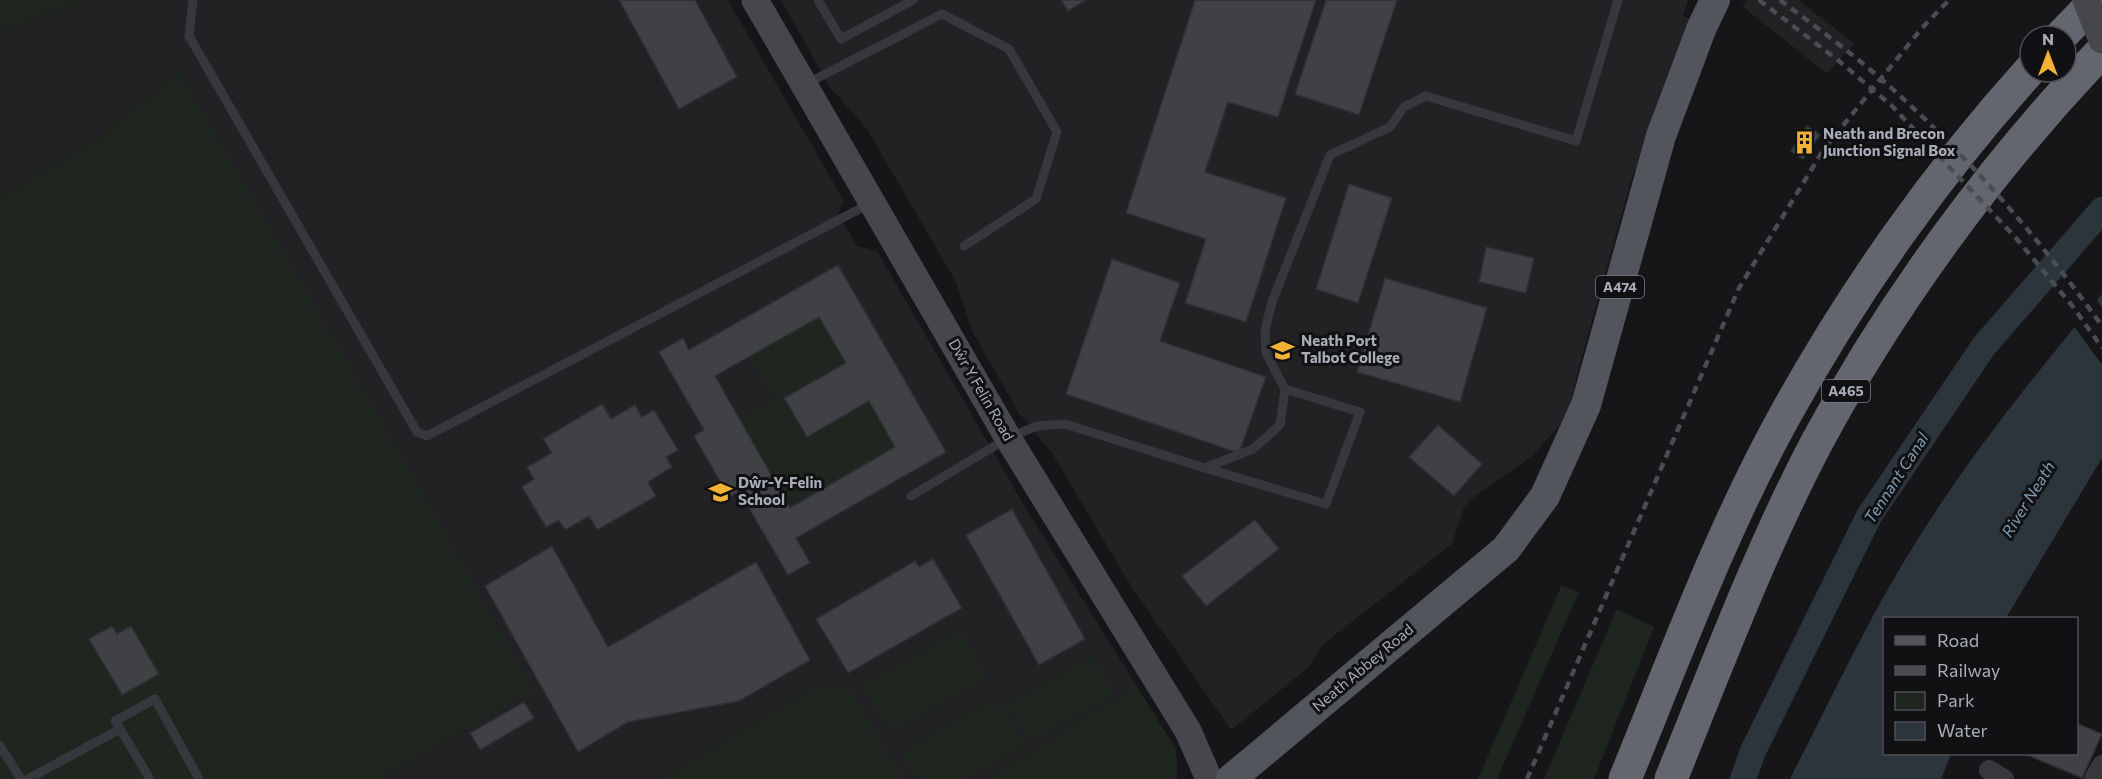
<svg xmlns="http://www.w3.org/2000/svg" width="2102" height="779" font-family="Commissioner,sans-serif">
  <rect width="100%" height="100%" fill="#161618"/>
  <!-- built -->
  <path fill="#222225" d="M88 0H728L844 201 838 213 857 246 877 251 1028 512 1176 749 1177 779H380L533 691 179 71 94 141 0 196V31Z
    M781 0H1688L1683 16 1690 19 1640 171 1634 170 1579 367 1568 416 1531 457 1475 496 1464 507 1452 544 1322 645 1309 667 1231 730 1131 586 1052 453 1019 413 973 333 955 280 867 129 830 87Z
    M1747 0H1798L1854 43 1827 74 1742 6Z"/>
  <!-- green -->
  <path fill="#1e261f" d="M0 0H88L0 31Z
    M179 71 411 473 534 691 381 779H0V196L94 141Z
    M819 317 846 363 784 399 807 437 869 401 895 447 790 508 738 418 774 398 750 356Z
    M1561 586 1579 592 1497 779H1478Z
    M1617 609 1654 627 1594 779H1544Z
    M960 630 987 679 890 733 863 683Z
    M1092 656 1114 695 1031 742 1009 704Z
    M1136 686 1176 749 1177 779H988Z
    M815 687H849L904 779H661Z
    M997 697 1025 746 966 779H916L901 751Z"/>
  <!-- water -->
  <path fill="#2c353c" d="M2102 294V458L2006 618H1884V754H1951L1941 779H1790C1832 697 1871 612 1921 534 1974 450 2038 371 2102 294Z"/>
  <!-- pier -->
  <path fill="#161618" d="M2095 298 2102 307V365L2073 325Z"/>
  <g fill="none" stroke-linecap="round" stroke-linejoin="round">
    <!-- canal -->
    <path stroke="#2c353c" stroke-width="26" d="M1743 779 1753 751 1869 516 1984 346 2102 210"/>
  </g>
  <!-- building -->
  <path fill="#404145" stroke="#303034" stroke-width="1.5" fill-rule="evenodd" d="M619 0H695L737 77 679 109Z
    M1061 0H1086L1068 11Z
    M1195 0H1316L1278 117 1228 102 1205 172 1286 198 1246 322 1185 303 1206 239 1126 213Z
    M1326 0H1397L1359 115 1295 94Z
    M1807 126 1820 135 1803 159 1791 151Z
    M1349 184 1392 198 1358 303 1316 289Z
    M1486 247 1534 258 1526 293 1479 282Z
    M1112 259 1180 283 1160 341 1266 377 1239 453 1066 394Z
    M838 265 946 452 796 538 810 563 788 575 739 491 729 497 694 436 704 430 659 352 683 338 689 350ZM819 317 846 363 784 398 807 437 869 401 895 447 790 508 715 376Z
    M1385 278 1487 308 1460 402 1357 372Z
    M602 404 611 419 635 405 642 417 654 410 678 450 666 457 672 467 648 482 656 496 597 530 589 516 565 530 559 520 546 527 522 487 534 479 527 467 552 453 543 439Z
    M1438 425 1482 464 1454 496 1409 457Z
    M1012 509 1085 639 1039 665 966 535Z
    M1255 520 1279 549 1206 606 1182 576Z
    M552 546 608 647 756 562 810 660 739 701 628 722 578 752 485 586Z
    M933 559 962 608 848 673 816 619 915 561 919 567Z
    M112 626 117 634 131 626 159 674 122 695 89 639Z
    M524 702 534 718 480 750 470 733Z
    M2076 723 2102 734 2082 778 2025 754H2076Z"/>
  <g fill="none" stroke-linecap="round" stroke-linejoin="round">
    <!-- lane -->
    <path stroke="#37383d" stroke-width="9" d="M193 0 189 36 417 432 427 436 869 204
      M818 0 841 39 913 0
      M806 84 942 14 1009 49 1057 132 1036 199 964 246
      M1205 468 1326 504 1360 412 1285 389
      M911 496 1008 438 1037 426 1065 424 1205 468 1253 449 1280 425 1285 389 1266 353 1265 330 1272 302 1330 155 1390 127 1404 107 1426 96 1576 141 1618 0
      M120 729 115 721 155 699 199 779
      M0 746 21 779
      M28 779 120 729 150 779"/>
    <!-- street -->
    <path stroke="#37383d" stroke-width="20" d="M1989 770 2004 779
      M2094 779 2102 765"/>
    <!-- secondary -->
    <path stroke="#45474d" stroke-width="27" d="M755 0 1008 438 1188 731 1209 779"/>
    <!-- primary -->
    <path stroke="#53555c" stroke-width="30" d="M1231 779 1506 549 1545 496 1586 405 1661 136 1702 27 1715 0"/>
    <!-- highway -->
    <path stroke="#63666e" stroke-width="33" d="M2061 36 2096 0
      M1625 779C1675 657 1720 533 1784 417 1851 295 1936 174 2030 70
      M1671 779C1717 666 1760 550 1817 442 1892 302 1993 165 2102 51"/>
    <!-- rail -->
    <path stroke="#4a4c52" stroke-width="4.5" stroke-dasharray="8 6" stroke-linecap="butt" d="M1759 0 1839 61 1892 106 2016 238 2074 308 2102 348
      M1780 0C1820 30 1861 60 1898 94 1974 163 2042 242 2102 326
      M1527 779 1739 288 1824 149 1922 28 1949 0"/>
    <!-- secondary-bridge -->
    <path stroke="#45474d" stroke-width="27" d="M2086 0 2102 40"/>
  </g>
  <!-- icons -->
  <defs>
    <symbol id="building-bare" viewBox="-9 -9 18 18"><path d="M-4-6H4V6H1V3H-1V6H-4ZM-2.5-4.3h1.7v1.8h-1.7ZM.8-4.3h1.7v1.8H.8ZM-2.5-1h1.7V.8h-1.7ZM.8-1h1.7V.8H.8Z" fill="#f2b134" stroke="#111113" stroke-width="2.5" paint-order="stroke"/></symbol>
    <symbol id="university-bare" viewBox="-9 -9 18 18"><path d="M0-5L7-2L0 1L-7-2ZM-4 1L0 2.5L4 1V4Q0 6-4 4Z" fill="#f2b134" stroke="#111113" stroke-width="2.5" paint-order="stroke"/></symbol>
    <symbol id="school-bare" viewBox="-9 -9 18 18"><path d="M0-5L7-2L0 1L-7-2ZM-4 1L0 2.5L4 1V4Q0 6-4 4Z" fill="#f2b134" stroke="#111113" stroke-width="2.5" paint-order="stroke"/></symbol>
  </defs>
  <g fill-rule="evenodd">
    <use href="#building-bare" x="1788" y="126" width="33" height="33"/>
    <use href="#university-bare" x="1266" y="334" width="33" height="33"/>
    <use href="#school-bare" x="704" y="476" width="33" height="33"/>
  </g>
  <g text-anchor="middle" stroke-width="6" stroke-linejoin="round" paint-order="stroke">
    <!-- shield labels -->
    <g fill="#111113" stroke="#7b7e86" stroke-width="1.5">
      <rect x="1596" y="276" width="48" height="22" rx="4.5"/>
      <rect x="1822" y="380" width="48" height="22" rx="4.5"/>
    </g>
    <g font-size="14" font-weight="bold" fill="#a8adb8">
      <text x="1620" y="292">A474</text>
      <text x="1846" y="396">A465</text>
    </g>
    <!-- poi labels -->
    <g font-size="15" font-weight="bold" fill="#a8adb8" stroke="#111113" text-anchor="start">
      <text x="1823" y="139">Neath and Brecon<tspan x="1823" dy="17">Junction Signal Box</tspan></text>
      <text x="1301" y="346">Neath Port<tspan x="1301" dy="17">Talbot College</tspan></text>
      <text x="738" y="488">Dŵr-Y-Felin<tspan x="738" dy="17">School</tspan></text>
    </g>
    <!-- street labels -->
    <g font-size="15" fill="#a8adb8" stroke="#111113">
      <text transform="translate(981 390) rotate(60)" y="5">Dŵr Y Felin Road</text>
      <text transform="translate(1363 668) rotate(-40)" y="5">Neath Abbey Road</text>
    </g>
    <!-- water labels -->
    <g font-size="16" font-style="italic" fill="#7f9bb3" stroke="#111113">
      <text transform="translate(1896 478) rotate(-57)" y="6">Tennant Canal</text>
      <text transform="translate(2028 499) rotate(-58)" y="6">River Neath</text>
    </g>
  </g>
  <!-- legend -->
  <rect x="1883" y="617" width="195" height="138" fill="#111113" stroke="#4d4f55" stroke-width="1.5"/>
  <rect x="1895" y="636" width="30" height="9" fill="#53555c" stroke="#4d4f55" stroke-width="1.5"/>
  <text x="1937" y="647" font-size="18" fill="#a8adb8">Road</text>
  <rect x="1895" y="666" width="30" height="9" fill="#4a4c52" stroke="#4d4f55" stroke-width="1.5"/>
  <text x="1937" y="677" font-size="18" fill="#a8adb8">Railway</text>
  <rect x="1895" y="692" width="30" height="18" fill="#1e261f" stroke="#4d4f55" stroke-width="1.5"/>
  <text x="1937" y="707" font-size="18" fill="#a8adb8">Park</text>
  <rect x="1895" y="722" width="30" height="18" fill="#2c353c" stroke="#4d4f55" stroke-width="1.5"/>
  <text x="1937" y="737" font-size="18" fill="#a8adb8">Water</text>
  <!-- north arrow -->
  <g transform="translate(2048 54)"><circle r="28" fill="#111113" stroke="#4d4f55" stroke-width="1.5"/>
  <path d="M0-4.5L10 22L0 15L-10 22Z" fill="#f2b134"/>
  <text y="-9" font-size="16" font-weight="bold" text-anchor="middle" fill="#a8adb8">N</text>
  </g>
</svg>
